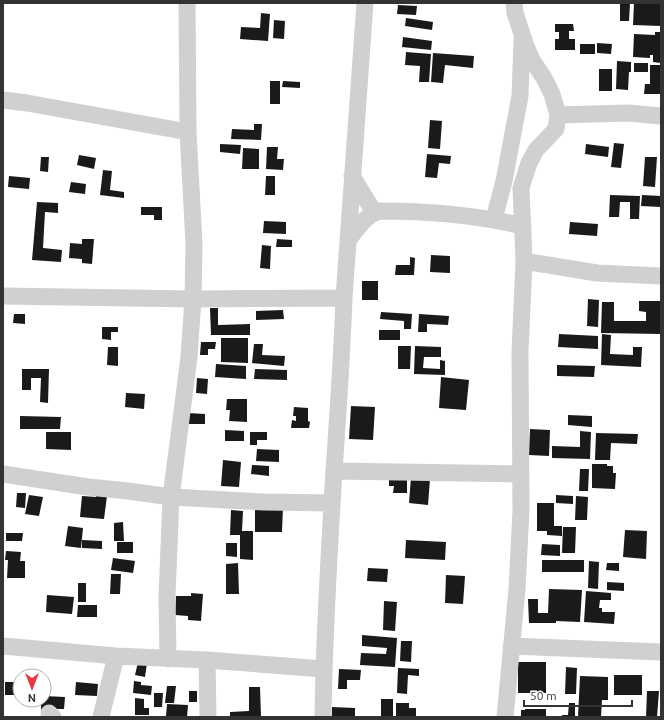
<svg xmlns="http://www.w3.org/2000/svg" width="664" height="720" font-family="Ubuntu,sans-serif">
  <rect width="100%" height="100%" fill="#fff"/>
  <!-- building -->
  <path fill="#1a1a1a" d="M620 3H630L629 21H620Z
    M634 3H661V26L633 25Z
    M398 5 417 6 416 15 397 14Z
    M261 13 270 14 268 41 240 39 241 27 260 28Z
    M406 18 433 22 432 30 405 26Z
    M274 20 285 21 284 39 273 38Z
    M555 24H573L574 31H569V39H575V50H555V39H559V32H555Z
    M655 32H661V63L653 62V55H650V58L633 57 634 34 655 35Z
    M403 37 432 41 431 50 402 47Z
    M597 43 612 44 611 54 597 53Z
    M580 44H595V54H580Z
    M406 52 431 54 429 82H419L420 66 405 65Z
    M433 53 474 56 473 68 445 65 443 83 431 82Z
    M617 61 631 62V72H629L628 90 616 89Z
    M634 63H648V72H634Z
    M650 65H661V94H644L645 84H650Z
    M599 69H612V91H599Z
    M270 81H280V104H270Z
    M283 81 300 82V88L282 87Z
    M430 120 442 121 440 149 428 148Z
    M254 124H262L261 140 231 139 232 129 254 130Z
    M614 143 624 144 621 168 611 167Z
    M220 144 241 145 240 154 220 152Z
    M586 144 609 147 608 157 585 154Z
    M267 147H278L277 159H284L283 170 266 169Z
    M243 148 259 149V169H242Z
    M427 154 451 156 450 164 439 163 437 178 425 177Z
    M79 155 96 158 94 169 77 165Z
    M41 157H49L48 172 40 171Z
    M645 157H657L655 187 643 186Z
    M103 170 112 171 110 190 124 192V198L100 195Z
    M9 176 30 178 29 189 8 187Z
    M266 176H275V195H265Z
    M71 182 86 184 85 194 69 192Z
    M610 195 640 196 639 219H630V202H620L619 217H609Z
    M642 195 661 196V207L641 206Z
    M37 202 58 203V213L45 212 43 248 62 250 61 262 32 260Z
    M141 207H162V220H154V215H141Z
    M264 221 286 222V234L263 233Z
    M570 222 598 224 597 236 569 234Z
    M82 239H94L92 264 82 263V259L69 258 70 243 82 244Z
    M277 239 292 240V247H276Z
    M262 245 271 246 270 269 260 268Z
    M431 255 450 256V273L430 272Z
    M410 257 415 258 414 275H395L396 265H410Z
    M362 281H378V300H362Z
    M588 299 599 300 598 327 587 326Z
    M639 301H661V334L601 333 602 302H614V321H646V312L639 311Z
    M210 308H218V325L250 324V335H211Z
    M283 310 284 319 256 320V311Z
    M381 312 412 314 411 329H404V321L380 319Z
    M14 314H25V324L13 323Z
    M419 314 449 316 448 325 427 324V332H418Z
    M102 327H118V332H111V340L102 339Z
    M379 330H400V340H379Z
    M559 334 598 336V349L558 347Z
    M602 334 611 335 610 354 633 355V347H642L641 367 601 365Z
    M221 338H248V363L221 362Z
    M201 342H216L215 349H208V355H200Z
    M254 344H263L262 355 285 356 284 366 252 363Z
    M398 346H411L410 369H398Z
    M415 346 441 347V357H424L423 368 440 369V360L445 361V375L414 374Z
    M108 347H118V366L107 365Z
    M216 364 246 366V379L215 377Z
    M557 365 595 366 594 377 557 376Z
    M22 369H49L48 403 40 402 41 378H31V390H22Z
    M255 369 287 370V380L254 379Z
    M441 377 469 380 466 410 439 408Z
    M197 378 208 379 207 394 196 393Z
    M126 393 145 394 144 409 125 407Z
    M227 399H247V422L229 421 230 410H226Z
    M351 406 375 407 373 440 349 439Z
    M294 407 308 408V421L310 422 309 428H291L292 420 296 421V416H293Z
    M188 413 205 414V424H188Z
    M568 415 592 416V427L568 425Z
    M20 416 61 417 60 429H20Z
    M530 429 550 430 549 456 529 455Z
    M225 430 244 431V441H225Z
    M580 431 591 432 590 459 552 458V446L580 447Z
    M46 432H71V450L46 449Z
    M250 432H267V440H257V445H250Z
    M596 433 638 434 637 444 611 443 610 460H595Z
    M257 449 279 450V462L256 461Z
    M223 460 241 462 239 487 221 486Z
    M592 464H607V466H613V473H616L615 489 592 488Z
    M252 465 269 466V476L251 474Z
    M580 469H589L588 491H579Z
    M389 476 407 477V493H393L394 486H389Z
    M411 477 430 479 428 505 409 503Z
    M17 493H26L25 508 16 507Z
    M96 494 107 496 104 519 80 517 82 496 96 497Z
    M29 495 43 497 39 516 25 514Z
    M556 495 573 496V504L556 503Z
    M576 496 588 497 587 520H575Z
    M537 503H554V526H562V536L547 535V531H537Z
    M255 506 283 507 282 532H255Z
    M231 510 243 511 242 531H253V560L240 559V535H230Z
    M123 522 124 541H114V523Z
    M68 526 83 528 81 548 65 546Z
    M563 527H576L575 553H562Z
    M625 530 647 531 646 559 623 557Z
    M6 533H23L22 541H6Z
    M82 540 102 541V549L82 548Z
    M406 540 446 542 445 560 405 558Z
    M117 542H133V553H117Z
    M226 543H237V557L226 556Z
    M542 544 560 545V556L541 555Z
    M6 551 21 552 20 561H25V578H7L8 560H17H5Z
    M113 558 135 561 133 573 111 570Z
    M542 560H584V572H542Z
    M589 561 599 562 598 589 588 588Z
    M238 563 239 594H226V564Z
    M607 563H619V571L606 570Z
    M368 568 388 569 387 582 367 581Z
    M111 574H121L120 594H110Z
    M446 575 465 576 463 604 445 603Z
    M607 582 624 583V591L607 590Z
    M78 583H86V602H78Z
    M549 589 582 590 580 622 556 621V623H529L528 599H538V613H548Z
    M586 591 611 593V600H600L599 608H602V612H615L614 624 584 622Z
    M191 593 203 594 201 621 188 620V616L175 615 176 596H191Z
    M47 595 74 597 72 614 46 612Z
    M384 601 397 602 395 631 383 630Z
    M78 605H97V617H77Z
    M362 635 397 638 395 667 360 665 361 653 386 654 387 648 362 646Z
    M401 641H412L411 662 400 661Z
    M138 662 147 663 145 677 135 675Z
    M518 662H546V693H518Z
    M566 667 577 668 576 694H565Z
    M398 668 419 669V676L408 675 407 694 397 693Z
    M339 669 361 670 360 680H347V689H338Z
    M614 675H642V695H614Z
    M580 676 608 677V700H602L601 717H578Z
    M134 681 141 682V685L152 686 151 695 133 693Z
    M5 682H17L16 695H5Z
    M76 682 98 684 97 696 75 695Z
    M167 686H176L174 703H165Z
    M249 687H260L261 717H230V712L249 711Z
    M189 691H197V702H189Z
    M647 691H659L657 717H646Z
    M154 693H163L162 707H154Z
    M44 696 65 697 64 709H41V700H44Z
    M135 698 144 699V708H149V715H135Z
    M381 699H393V717H381Z
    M396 703H409V708H416V717H396Z
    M569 703H575V717H562V715H568Z
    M167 704 188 705 187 717 166 716Z
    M332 707 355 708V717H332Z
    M525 709H546V717H521V710H525Z"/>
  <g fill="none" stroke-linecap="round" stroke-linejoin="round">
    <!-- minor -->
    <path stroke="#d0d0d0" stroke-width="17" d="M3 100 27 103 188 132
      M558 115 628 113 661 116
      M352 176 374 212
      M494 219 504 181 520 96 522 40
      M349 239C358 228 367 213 381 211 429 211 476 215 523 226
      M524 261 597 273 661 276
      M3 296 193 299 344 298
      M334 471 521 474
      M3 474 88 487 128 491 171 497 264 502 332 503
      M3 646 116 656 207 660 323 669
      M511 646 661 652
      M168 659 167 596 171 497 189 357 193 299 194 243 188 132 187 3
      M207 660 208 717
      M49 713 53 717
      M101 717 116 656
      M323 717C324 635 329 553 334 471 338 414 342 356 344 298L365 3
      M505 717 517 589 521 510 520 352 524 261 521 188 529 163 536 150 556 129 558 115 552 94 544 78 532 60 526 46 515 13 514 3"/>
  </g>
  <!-- border -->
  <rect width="664" height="720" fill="none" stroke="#333333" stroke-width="8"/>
  <!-- north arrow -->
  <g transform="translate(32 688) rotate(180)"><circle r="19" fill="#ffffff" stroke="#adadad"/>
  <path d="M0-3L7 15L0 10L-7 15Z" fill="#e63946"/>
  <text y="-6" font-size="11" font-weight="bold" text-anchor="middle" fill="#333333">N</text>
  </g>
  <!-- scale -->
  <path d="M524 700v6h108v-6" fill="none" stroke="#333333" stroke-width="2"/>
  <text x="530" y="700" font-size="12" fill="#333333" stroke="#ffffff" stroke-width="3" paint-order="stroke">50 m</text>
</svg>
